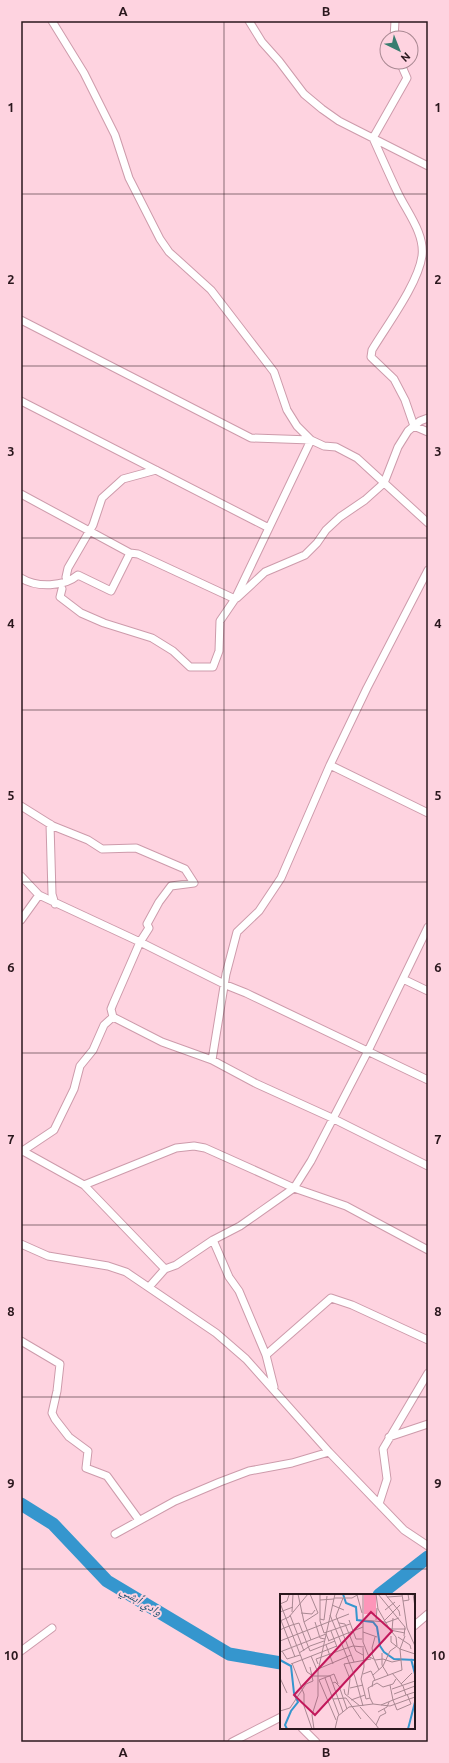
<svg xmlns="http://www.w3.org/2000/svg" width="449" height="1763" font-family="Ubuntu,'Noto Naskh Arabic',sans-serif">
  <rect width="100%" height="100%" fill="#fed3e0"/>
  <g fill="none" stroke-linecap="round" stroke-linejoin="round">
    <!-- river -->
    <path stroke="#3596ce" stroke-width="13" d="M21 1504 53 1524 107 1581 229 1654 281 1663
      M379 1595 428 1557"/>
    <defs>
      <path id="street" d="M52 21 84 73 115 135 129 178 160 239 169 252 211 290 274 372 287 410 297 426 311 440 324 446 336 447 357 458 428 523
        M249 21 262 42 279 61 304 94 322 109 339 121 428 166
        M394 38 395 21
        M373 138C381 156 389 174 397 191 406 211 425 233 422 256 418 284 387 325 372 350L371 357 394 379 405 400 414 426 428 432
        M373 138 407 78 400 62
        M21 320 251 438 311 440 235 599 220 621 219 651 213 667H190L173 651 152 638 104 623 81 613 60 597 62 589
        M21 401 269 528
        M21 494 130 553 138 554 235 599
        M66 577 68 568 93 525 102 498 123 479 156 470
        M21 578C37 588 64 587 78 575L111 591 130 553
        M237 598 265 572 305 555 317 543 326 530 340 517 365 500 384 483 398 447 408 431 420 421 428 418
        M330 765 428 813
        M21 806 53 826 88 840 102 849 136 848 185 869 194 883 171 886 159 902 147 924 149 928 140 942 113 1004 111 1009 113 1017 162 1042 212 1060 255 1083 332 1118 428 1166
        M50 824 52 894 55 904
        M21 876 39 895 140 942 226 985 246 993 428 1080
        M21 920 39 895
        M403 979 428 991
        M212 1060 226 974 237 932 259 911 281 878 330 765 367 688 428 570
        M21 1150 84 1185 165 1269
        M21 1152 54 1130 74 1089 80 1066 93 1050 104 1025 113 1017
        M84 1185 176 1148 194 1146 205 1148 294 1188 346 1206 428 1250
        M213 1240 229 1277 239 1291 266 1355 274 1387
        M21 1244 48 1256 108 1266 126 1272 216 1333 246 1359 329 1452 404 1530 428 1546
        M149 1287 165 1269 176 1265 213 1240 240 1226 294 1188 311 1161 368 1051 428 927
        M21 1341 60 1364 57 1391 52 1413 55 1419 69 1437 88 1451 86 1468 107 1476 139 1520
        M266 1355 331 1298 352 1305 428 1340
        M389 1437 428 1424
        M379 1504 387 1479 383 1449 428 1373
        M115 1534 175 1501 220 1482 249 1471 292 1463 329 1452
        M414 1626 428 1614
        M21 1651 52 1628
        M302 1728 316 1742
        M232 1742 281 1717"/>
    </defs>
    <!-- street casing -->
    <use href="#street" stroke="#cd9bab" stroke-width="9"/>
    <!-- street -->
    <use href="#street" stroke="#fff" stroke-width="7"/>
  </g>
  <!-- grid -->
  <path fill="none" stroke="#2a171d" stroke-width="1" stroke-opacity="0.55" d="M224 21V1742M21 194H428M21 366H428M21 538H428M21 710H428M21 882H428M21 1053H428M21 1225H428M21 1397H428M21 1569H428"/>
  <g text-anchor="middle" stroke-width="4" stroke-linejoin="round" paint-order="stroke">
    <!-- water labels -->
    <g font-size="12" font-style="italic" fill="#1f516f" stroke="#fed3e0">
      <text transform="translate(141 1601) rotate(31)" y="4">وادي أبشي</text>
    </g>
  </g>
  <!-- overview -->
  <g transform="translate(280 1594)">
    <rect width="135" height="135" fill="#fed3e0"/>
    <path d="M84 0H96V20H84Z" fill="#fd95b9"/>
    <path fill="none" stroke="#3596ce" stroke-width="2" d="M63 0 66 9 76 13 77 26 93 28 97 33 100 52 104 58 114 65 135 66M131 65 135 80M0 66 11 72 14 99 18 108 11 117 5 131 7 135M128 135 135 108"/>
    <path fill="none" stroke="#a98892" stroke-width="1" d="M18 0 24 28 38 19M30 0 38 19M40 0V27L44 39 70 30M83 0V48L89 63 94 65M96 0 98 15 110 36 125 39M98 0 125 33 124 42M105 0 119 17 120 22M122 0 127 34 135 52M133 0 135 13M77 1 82 19M107 3 122 2M54 4H72L79 0M63 4 56 22 74 68M40 6 54 5M123 7 129 6 128 0M0 9 27 78 33 82H50M0 10 7 7 9 1M52 11 64 16M105 16 115 8M0 18 13 13M12 18 13 0M21 19 32 20 35 16M10 21 24 57M50 21 75 83 83 112M0 24 4 34 0 36M40 25 44 26 47 2M69 26 76 45H82M83 26 105 28M96 26 97 14M0 27 9 23 28 0M104 27 120 11M24 28 31 46M35 28 40 44 45 45M59 29 65 30 76 57 83 61M105 29 119 24M110 35H126M51 37 57 53M112 37 113 24M83 38 97 43M112 38 116 43 117 52M111 42V48L120 55 135 60M118 43 130 51 131 55M0 47 69 20M48 47 83 33M46 51 53 70M83 54 84 73 81 85 86 105 90 104 93 110M2 57 7 65 20 61M0 58 46 40 49 47M19 59 30 52 44 47M102 59V71L108 81M92 60 99 76M89 61 93 59 92 54 95 43M31 62 37 76M15 63 4 34 12 31 19 29 30 57 55 47M121 66 120 55 125 42M12 69 24 100V112L32 135M11 70 57 52M38 70 36 65 64 55 73 52 84 53M38 75 71 61M112 79 123 92 126 101M83 80 91 77 95 86M93 81 103 72 110 57 117 52M50 82 63 118M0 84 7 99M45 84 59 121M53 89 55 88 59 92 67 115M121 90 132 79M92 93 93 87 122 76 121 66 112 68 103 65 95 66M70 94 83 91M64 95 65 100 80 112M112 95 135 87M114 100 135 92M127 100 131 110 117 116 113 106 126 101 135 98M68 101 70 85 64 70 91 65M90 104 88 94 97 89 103 93 113 90 116 85M53 105 66 104 81 125M71 106 85 101M101 111 113 106 110 91M80 113 96 131M0 117 10 114 26 90 33 87 30 73M98 118 107 113 109 108M56 126 39 86 54 80 58 90M34 135 32 121 38 102V77L55 0M55 135 58 122 69 113 93 110 110 112 135 103M99 135 96 131 100 122 106 119 104 115"/>
    <path fill="#c2185b" fill-opacity="0.15" stroke="#c2185b" stroke-width="2" d="M91 18 112 37 35 121 14 101Z"/>
    <rect width="135" height="135" fill="none" stroke="#2a171d" stroke-width="2"/>
  </g>
  <!-- border -->
  <rect width="449" height="1763" fill="none" stroke="#fed3e0" stroke-width="44"/>
  <!-- north arrow -->
  <g transform="translate(399 50) rotate(137)"><circle r="19" fill="#fed3e0" stroke="#a98892"/>
  <path d="M0-3L7 15L0 10L-7 15Z" fill="#397d6f"/>
  <text y="-6" font-size="11" font-weight="bold" text-anchor="middle" fill="#2a171d">N</text>
  </g>
  <rect x="22" y="22" width="405" height="1719" fill="none" stroke="#2a171d" stroke-width="1.5"/>
  <g font-size="13" text-anchor="middle" font-weight="bold" fill="#2a171d">
    <text x="123" y="16">A</text>
    <text x="326" y="16">B</text>
    <text x="11" y="112">1</text>
    <text x="438" y="112">1</text>
    <text x="11" y="284">2</text>
    <text x="438" y="284">2</text>
    <text x="11" y="456">3</text>
    <text x="438" y="456">3</text>
    <text x="11" y="628">4</text>
    <text x="438" y="628">4</text>
    <text x="11" y="800">5</text>
    <text x="438" y="800">5</text>
    <text x="11" y="972">6</text>
    <text x="438" y="972">6</text>
    <text x="11" y="1144">7</text>
    <text x="438" y="1144">7</text>
    <text x="11" y="1316">8</text>
    <text x="438" y="1316">8</text>
    <text x="11" y="1488">9</text>
    <text x="438" y="1488">9</text>
    <text x="11" y="1660">10</text>
    <text x="438" y="1660">10</text>
    <text x="123" y="1757">A</text>
    <text x="326" y="1757">B</text>
  </g>
</svg>
